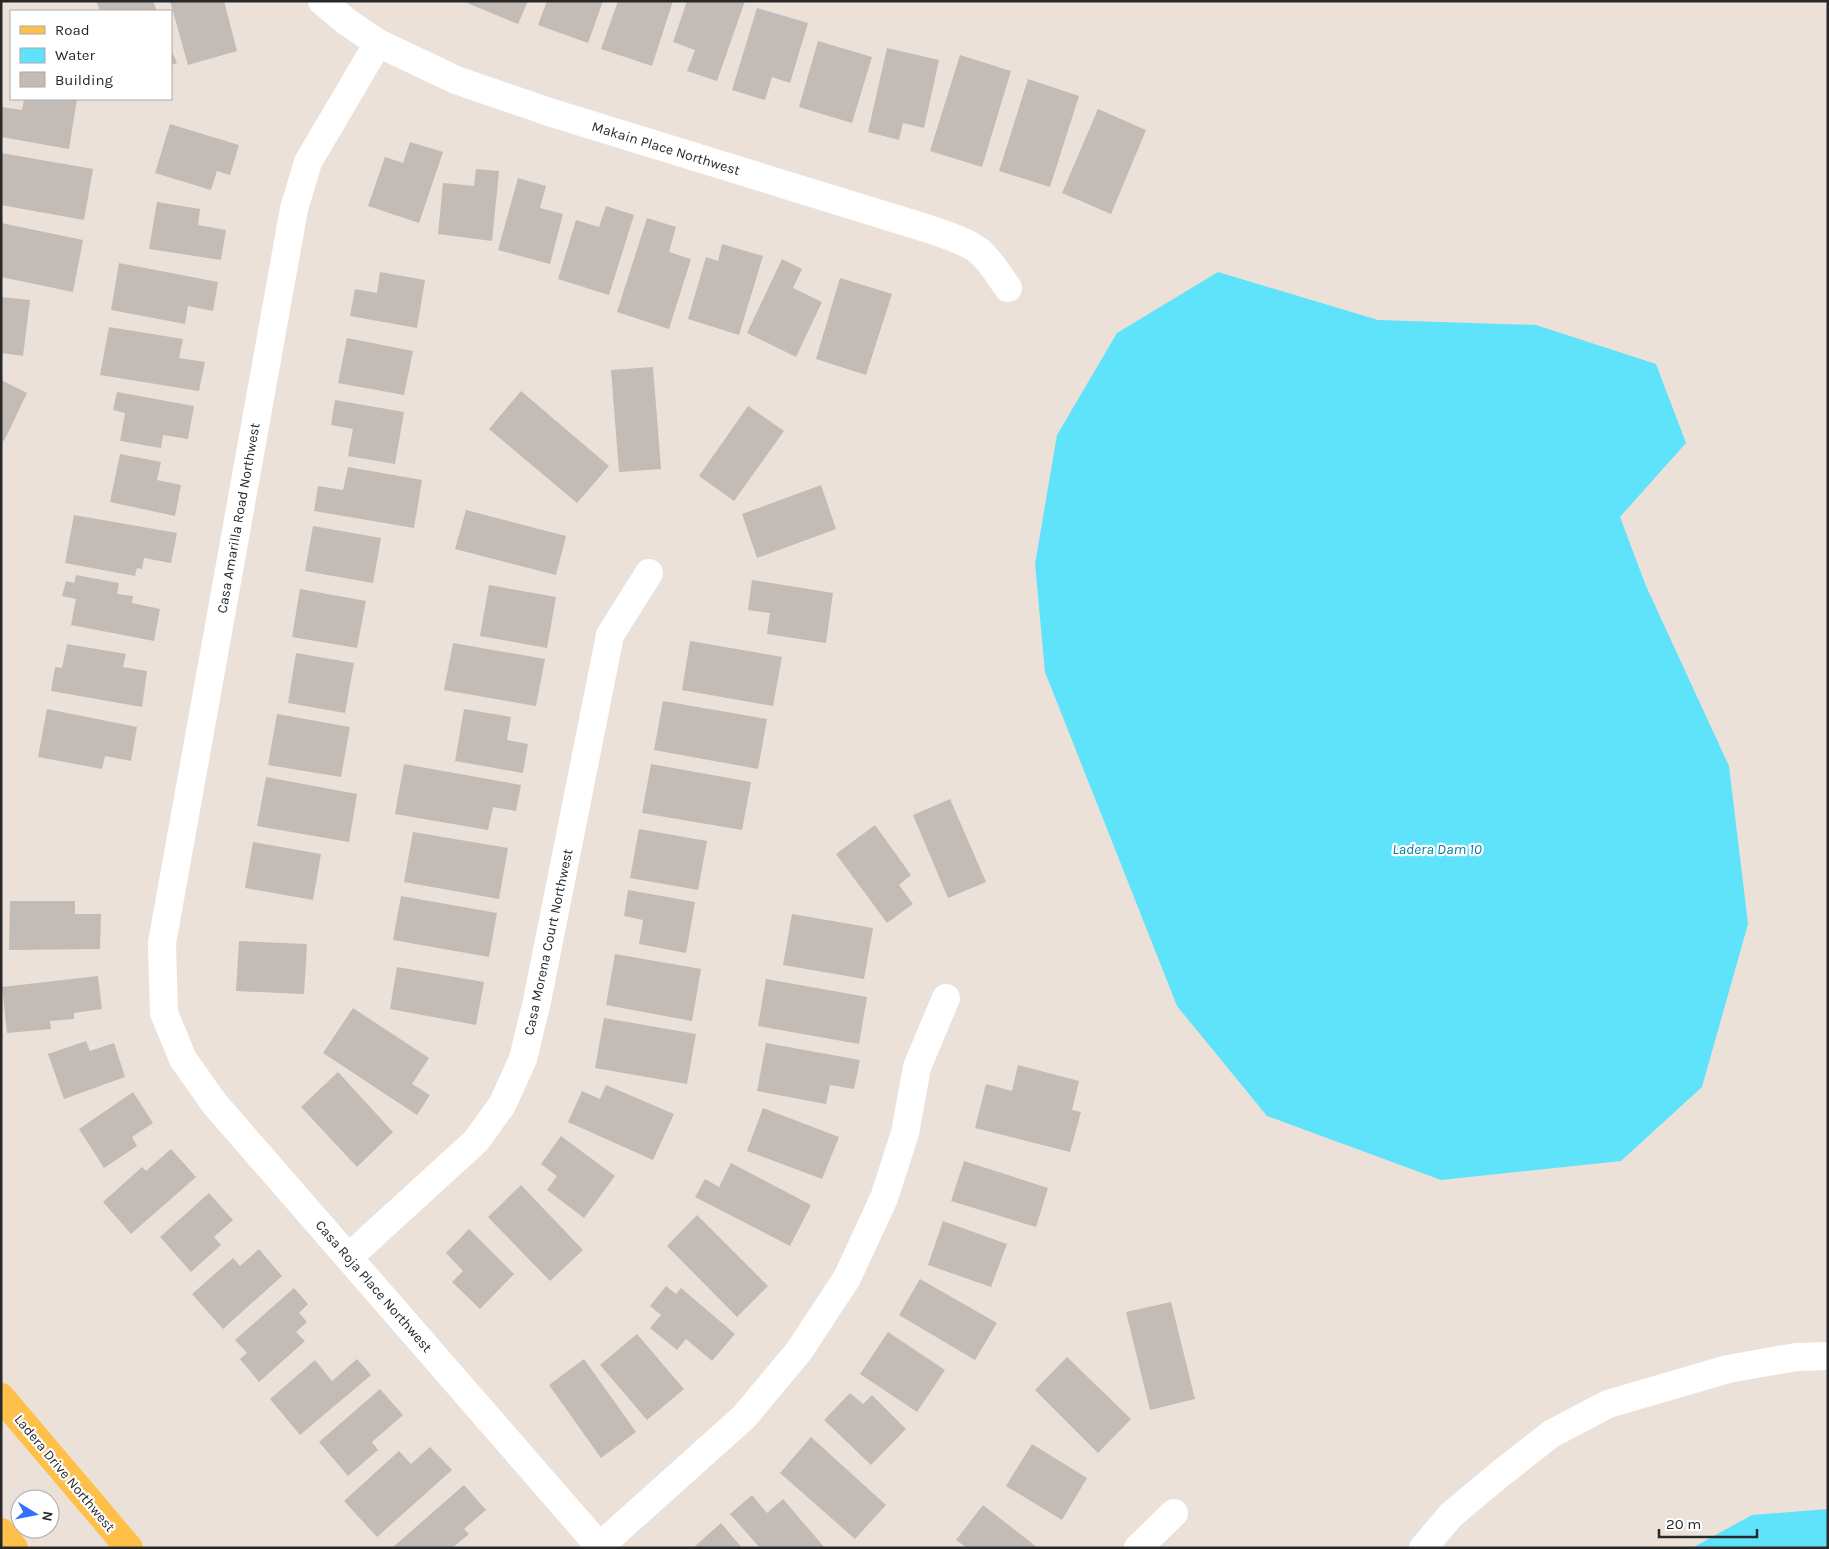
<svg xmlns="http://www.w3.org/2000/svg" width="1829" height="1549" font-family="Karla,sans-serif">
  <rect width="100%" height="100%" fill="#ece1d8"/>
  <!-- water -->
  <path fill="#5ee3fb" d="M1218 272 1378 320 1536 325 1656 364 1686 443 1620 517 1646 586 1729 766 1748 924 1702 1087 1621 1161 1441 1180 1267 1116 1177 1006 1045 672 1035 564 1057 435 1117 333Z
    M1828 1509V1548H1692L1752 1515Z"/>
  <!-- building -->
  <path fill="#c3bbb5" d="M96 1H153L157 11H100Z
    M170 1H224L237 51 188 65Z
    M468 1H528L518 24 467 3Z
    M547 1H603L588 43 538 25Z
    M618 1H673L652 66 601 49Z
    M687 1H745L717 81 687 71 695 50 673 42Z
    M757 8 808 23 790 83 772 77 765 100 732 90Z
    M818 41 872 57 852 123 799 107Z
    M887 48 939 60 924 128 903 123 899 140 868 132Z
    M171 49 177 63 171 65Z
    M960 55 1011 71 982 167 930 151Z
    M1028 79 1079 96 1050 187 999 171Z
    M24 99H77L69 149 1 137 2 107 22 110Z
    M1098 109 1146 130 1111 214 1062 193Z
    M170 124 239 145 230 175 217 171 211 190 155 173Z
    M410 142 443 152 419 223 368 206 385 157 403 163Z
    M1 153 93 169 84 220 1 205Z
    M476 169 499 171 492 241 438 234 443 183 474 186Z
    M518 178 546 186 540 208 563 214 550 264 498 250Z
    M157 202 200 209 198 225 226 230 221 260 149 249Z
    M606 206 634 215 609 295 558 279 576 220 599 227Z
    M647 218 676 227 669 252 691 259 669 329 617 312Z
    M1 223 83 240 73 292 1 277Z
    M722 244 763 256 739 335 688 319 706 257 718 261Z
    M782 259 802 269 793 288 822 302 796 357 747 333Z
    M119 263 218 282 213 311 188 306 185 324 111 310Z
    M380 272 425 280 417 328 350 316 355 289 377 293Z
    M840 278 892 294 866 375 816 359Z
    M1 297 30 300 23 356 1 353Z
    M109 327 183 339 179 358 205 362 199 391 100 375Z
    M347 338 413 351 404 395 338 383Z
    M653 367 661 469 619 472 611 370Z
    M1 380 27 393 4 441 1 439Z
    M521 391 609 466 577 503 489 429Z
    M117 392 194 406 188 439 163 435 161 448 120 441 125 413 113 410Z
    M335 400 404 412 395 464 348 456 353 429 331 425Z
    M748 406 784 431 734 501 699 476Z
    M120 454 161 462 157 480 181 485 175 516 110 502Z
    M348 467 422 480 414 528 314 511 318 486 343 490Z
    M821 485 836 529 757 558 742 514Z
    M466 510 566 536 556 575 455 549Z
    M74 515 177 533 171 563 144 558 142 569 137 568 135 576 65 563Z
    M313 526 381 538 373 583 305 571Z
    M76 575 119 583 117 594 133 596 132 603 160 609 154 641 71 625 76 599 62 596 66 581 74 583Z
    M752 580 833 593 826 643 767 634 770 613 748 610Z
    M489 585 556 597 547 648 480 636Z
    M300 589 366 601 357 648 292 637Z
    M690 641 782 657 773 706 682 690Z
    M453 643 545 659 536 706 444 690Z
    M67 644 126 654 123 667 147 671 142 707 51 691 55 667 62 668Z
    M296 653 354 663 345 713 288 703Z
    M663 701 767 719 758 769 654 750Z
    M47 709 137 727 131 761 105 756 102 769 38 757Z
    M464 709 511 717 507 740 528 744 523 773 455 761Z
    M277 714 350 727 341 777 268 765Z
    M404 764 521 785 516 811 493 807 488 830 395 814Z
    M651 764 751 782 742 830 642 813Z
    M266 777 357 794 349 842 257 826Z
    M950 799 986 882 948 898 913 815Z
    M875 825 911 875 899 885 913 904 887 923 836 854Z
    M639 829 707 841 698 890 630 878Z
    M413 832 508 848 499 899 404 882Z
    M253 842 321 854 313 900 245 888Z
    M628 890 695 902 686 953 639 944 643 920 624 916Z
    M401 896 497 913 489 957 393 940Z
    M10 901H75V914H101L100 949 9 950Z
    M792 914 873 928 864 979 783 965Z
    M239 941 307 944 304 994 236 991Z
    M615 954 701 969 692 1021 606 1005Z
    M397 967 484 982 476 1025 390 1009Z
    M98 976 102 1009 74 1013V1019L50 1021 51 1029 7 1033 2 987Z
    M766 979 867 997 859 1044 758 1026Z
    M353 1008 429 1058 412 1084 430 1095 417 1115 323 1053Z
    M604 1018 696 1034 687 1084 595 1068Z
    M86 1041 90 1051 114 1043 125 1077 64 1099 48 1054Z
    M766 1043 860 1060 854 1089 830 1085 826 1104 757 1091Z
    M1018 1065 1079 1081 1072 1110 1081 1112 1070 1152 975 1128 986 1084 1012 1091Z
    M338 1072 393 1132 357 1167 301 1107Z
    M606 1085 674 1114 653 1160 568 1122 582 1091 600 1099Z
    M133 1092 153 1123 132 1137 137 1146 104 1168 79 1129Z
    M763 1108 839 1137 822 1179 747 1151Z
    M561 1136 615 1176 584 1218 547 1190 557 1176 541 1164Z
    M171 1149 196 1177 131 1234 103 1202 142 1167 146 1171Z
    M964 1161 1048 1188 1036 1227 951 1201Z
    M731 1163 811 1205 790 1246 695 1197 705 1179 719 1187Z
    M521 1185 583 1250 550 1281 488 1217Z
    M209 1193 233 1220 214 1237 221 1245 191 1272 160 1237Z
    M697 1215 768 1286 737 1317 667 1246Z
    M943 1221 1007 1244 991 1287 928 1265Z
    M469 1229 514 1274 480 1309 452 1282 463 1271 446 1253Z
    M259 1249 282 1276 223 1329 192 1294 233 1258 240 1266Z
    M920 1279 997 1323 975 1360 899 1315Z
    M666 1286 676 1294 681 1288 735 1334 712 1361 686 1339 677 1350 650 1328 661 1315 650 1306Z
    M294 1288 308 1304 299 1313 307 1322 296 1332 305 1341 259 1382 240 1359 247 1353 235 1340Z
    M1171 1302 1195 1399 1150 1410 1126 1312Z
    M888 1332 945 1370 917 1412 860 1374Z
    M637 1334 684 1389 647 1420 600 1365Z
    M1067 1357 1131 1419 1098 1453 1035 1390Z
    M357 1359 371 1375 300 1435 270 1399 315 1360 332 1381Z
    M584 1359 636 1432 601 1458 549 1385Z
    M380 1389 403 1415 372 1442 378 1450 348 1476 319 1442Z
    M850 1393 863 1404 872 1395 906 1429 871 1465 824 1420Z
    M811 1437 886 1505 855 1539 780 1473Z
    M1032 1444 1087 1478 1062 1520 1006 1486Z
    M430 1447 452 1470 377 1537 344 1501 399 1451 411 1464Z
    M464 1485 486 1510 464 1529 469 1534 452 1548H392Z
    M752 1495 767 1513 783 1499 825 1548H760L730 1514Z
    M983 1505 1038 1548H967L956 1540Z
    M721 1523 742 1548H693Z"/>
  <g fill="none" stroke-linecap="round" stroke-linejoin="round">
    <!-- minor -->
    <path stroke="#fff" stroke-width="28" d="M322 1 347 22 378 43 456 80 549 112 929 229C945 235 965 240 979 251 991 261 999 276 1008 288
      M378 43 308 162 294 209 162 943 164 1013 183 1059 214 1103 601 1548
      M349 1257 476 1141 502 1105 523 1059 537 1001 610 635 649 573
      M600 1546 744 1417 799 1351 847 1278 884 1198 905 1133 917 1067 946 998
      M1138 1548 1174 1513
      M1423 1548 1451 1515 1500 1474 1551 1434 1608 1404 1728 1369 1796 1357 1828 1356"/>
    <!-- major -->
    <path stroke="#ffc04a" stroke-width="28" d="M1 1397 129 1548
      M1 1532 14 1548"/>
  </g>
  <g text-anchor="middle" stroke-width="4.5" stroke-linejoin="round" paint-order="stroke">
    <!-- street labels -->
    <g font-size="14" fill="#282828" stroke="#fff">
      <text transform="translate(666 148) rotate(17)" y="5">Makain Place Northwest</text>
      <text transform="translate(238 518) rotate(-80)" y="5">Casa Amarilla Road Northwest</text>
      <text transform="translate(548 942) rotate(-78)" y="5">Casa Morena Court Northwest</text>
      <text transform="translate(374 1286) rotate(49)" y="5">Casa Roja Place Northwest</text>
      <text transform="translate(65 1473) rotate(50)" y="5">Ladera Drive Northwest</text>
    </g>
    <!-- water labels -->
    <g font-size="15" font-style="italic" fill="#007ea4" stroke="#fff">
      <text x="1437" y="854">Ladera Dam 10</text>
    </g>
  </g>
  <!-- border -->
  <rect width="1829" height="1549" fill="none" stroke="#282828" stroke-width="5"/>
  <!-- legend -->
  <rect x="10" y="10" width="162" height="90" fill="#ffffff" stroke="#a9a9a9"/>
  <rect x="20" y="26" width="25" height="8" fill="#ffc04a" stroke="#a9a9a9"/>
  <text x="55" y="35" font-size="15" fill="#282828">Road</text>
  <rect x="20" y="48" width="25" height="15" fill="#5ee3fb" stroke="#a9a9a9"/>
  <text x="55" y="60" font-size="15" fill="#282828">Water</text>
  <rect x="20" y="72" width="25" height="15" fill="#c3bbb5" stroke="#a9a9a9"/>
  <text x="55" y="85" font-size="15" fill="#282828">Building</text>
  <!-- north arrow -->
  <g transform="translate(35 1514) rotate(100)"><circle r="24" fill="#ffffff" stroke="#a9a9a9"/>
  <path d="M0-4L9 19L0 12L-9 19Z" fill="#3270ff"/>
  <text y="-8" font-size="14" font-weight="bold" text-anchor="middle" fill="#282828">N</text>
  </g>
  <!-- scale -->
  <path d="M1659 1529v8h98v-8" fill="none" stroke="#282828" stroke-width="2.5"/>
  <text x="1666" y="1529" font-size="15" fill="#282828" stroke="#ffffff" stroke-width="4" paint-order="stroke">20 m</text>
</svg>
